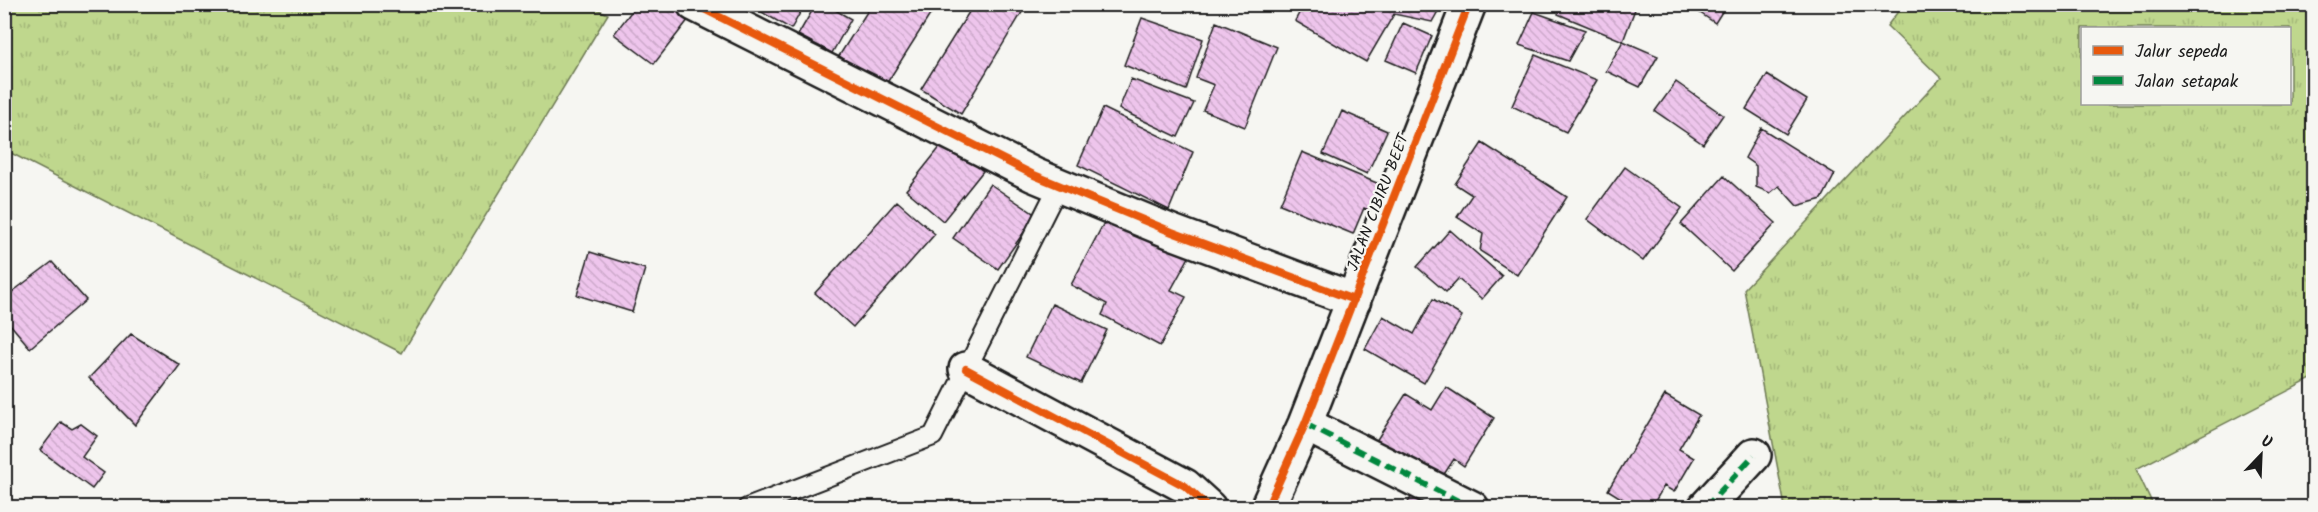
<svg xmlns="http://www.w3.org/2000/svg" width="2318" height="512" font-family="Kalam,sans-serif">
  <defs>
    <pattern id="grass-tufts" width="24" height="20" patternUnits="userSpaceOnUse" patternTransform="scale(1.5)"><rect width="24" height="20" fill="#bfd78d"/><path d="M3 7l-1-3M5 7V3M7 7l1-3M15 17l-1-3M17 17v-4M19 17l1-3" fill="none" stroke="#a4b879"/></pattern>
    <pattern id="building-back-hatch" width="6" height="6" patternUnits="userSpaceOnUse" patternTransform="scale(1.5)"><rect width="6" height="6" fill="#eec5ec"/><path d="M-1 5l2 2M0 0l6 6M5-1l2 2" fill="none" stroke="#cca9ca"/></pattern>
  </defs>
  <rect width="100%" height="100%" fill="#f6f6f2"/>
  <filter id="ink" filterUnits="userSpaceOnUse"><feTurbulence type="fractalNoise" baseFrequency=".0167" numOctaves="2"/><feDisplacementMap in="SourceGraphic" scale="12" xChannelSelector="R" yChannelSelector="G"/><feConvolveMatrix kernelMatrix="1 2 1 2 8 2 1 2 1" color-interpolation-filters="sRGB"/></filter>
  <g filter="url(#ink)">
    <!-- grass -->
    <path fill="url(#grass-tufts)" stroke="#6e7a54" stroke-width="1.5" fill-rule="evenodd" d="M586 4 608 14 402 353 5 150V5Z
      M1903 5H2313V378L2136 469 2154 507H1785L1744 289 1941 78 1887 26ZM2082 28H2290V104H2082Z"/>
    <!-- building -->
    <path fill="url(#building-back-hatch)" stroke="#1c1c1c" stroke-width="1.5" d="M637 4H679L692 15 654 64 614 34Z
      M748 4H805L791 29Z
      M816 4H825L851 19 832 53 798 35Z
      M872 4H937L885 86 839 56Z
      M974 4H1027L961 114 921 89Z
      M1037 4H1049L1046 10Z
      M1304 4H1442L1432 22 1394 14 1366 62 1295 21Z
      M1561 4H1637L1623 41 1558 14Z
      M1687 4H1727L1715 23Z
      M1534 12 1585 30 1568 61 1519 45Z
      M1142 18 1203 39 1186 90 1124 65Z
      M1216 22 1277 47 1245 127 1203 110 1214 85 1196 78Z
      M1403 23 1432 36 1416 73 1386 60Z
      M1623 41 1658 56 1640 87 1606 71Z
      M1535 55 1597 80 1566 132 1512 106Z
      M1767 75 1807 100 1786 134 1746 109Z
      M1131 79 1194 103 1178 137 1119 109Z
      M1676 82 1723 115 1703 144 1655 111Z
      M1103 108 1193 152 1169 210 1078 165Z
      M1342 111 1387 131 1367 174 1323 154Z
      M1761 128 1835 174 1822 199 1797 206 1779 186 1770 193 1756 187V166L1745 158Z
      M945 141 983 171 943 221 906 190Z
      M1482 143 1567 197 1517 275 1480 251 1483 234 1457 217 1472 195 1455 184Z
      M1302 152 1384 186 1374 212 1364 208 1353 234 1280 204Z
      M1625 167 1682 208 1643 261 1587 219Z
      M1724 176 1776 223 1732 271 1681 224Z
      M990 184 1036 215 998 269 953 238Z
      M897 201 935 234 853 327 815 293Z
      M1106 219 1194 248 1171 290 1186 297 1160 346 1102 315 1107 304 1071 285Z
      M1450 230 1502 276 1482 299 1458 279 1446 292 1417 267Z
      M590 252 645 269 632 312 577 295Z
      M52 262 86 300 30 348 4 317V298Z
      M1433 299 1462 316 1424 383 1365 349 1383 316 1414 334Z
      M1052 304 1107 330 1081 383 1026 357Z
      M131 334 180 365 135 425 89 378Z
      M1446 387 1494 418 1464 466 1454 459 1439 482 1376 441 1406 394 1432 410Z
      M1665 395 1699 415 1679 449 1694 458 1674 492 1664 486 1651 508H1637L1608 490Z
      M61 422 72 429 81 424 97 436 82 457 104 473 92 489 40 450Z
      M1414 492 1443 508H1405Z"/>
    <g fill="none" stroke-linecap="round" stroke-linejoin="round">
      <defs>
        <path id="lane" d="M747 508 933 436 1059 185"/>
        <path id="street" d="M694 4 1034 175 1172 232 1354 300
          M966 369 1185 486 1209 508
          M1305 424 1472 508
          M1267 508 1305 424 1469 4
          M1705 508 1754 455"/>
      </defs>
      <!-- lane casing -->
      <use href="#lane" stroke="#1c1c1c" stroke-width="22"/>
      <!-- street casing -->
      <use href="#street" stroke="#1c1c1c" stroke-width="38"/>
      <!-- lane -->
      <use href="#lane" stroke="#f6f6f2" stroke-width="18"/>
      <!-- street -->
      <use href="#street" stroke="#f6f6f2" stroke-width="33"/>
      <!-- quiet -->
      <path stroke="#00873e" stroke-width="6" stroke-dasharray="12 6" stroke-linecap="butt" d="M1305 424 1472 508
        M1705 508 1754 455"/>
      <defs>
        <path id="cycleway" d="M694 4 1034 175 1172 232 1354 300
          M966 369 1185 486 1209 508
          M1267 508 1305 424 1469 4"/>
      </defs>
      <!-- cycleway casing -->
      <use href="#cycleway" stroke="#f6f6f2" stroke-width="11"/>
      <!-- cycleway -->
      <use href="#cycleway" stroke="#e8590c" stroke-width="8"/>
    </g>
  </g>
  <g text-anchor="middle" stroke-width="4.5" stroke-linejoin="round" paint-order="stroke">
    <!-- street labels -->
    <g font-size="16" fill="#1c1c1c" stroke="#f6f6f2">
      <text transform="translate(1377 202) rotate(-69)" y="6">JALAN CIBIRU BEET</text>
    </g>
  </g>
  <!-- margin -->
  <rect width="2318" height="512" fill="none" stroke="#f6f6f2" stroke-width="24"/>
  <rect x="12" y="12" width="2294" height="488" fill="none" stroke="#1c1c1c" stroke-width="2" filter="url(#ink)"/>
  <!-- legend -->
  <rect x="2081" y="27" width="210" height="78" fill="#f6f6f2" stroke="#9f9f9c" stroke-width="1.5"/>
  <rect x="2093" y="46" width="30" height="9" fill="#e8590c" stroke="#9f9f9c" stroke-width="1.5"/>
  <text x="2135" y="57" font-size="18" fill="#1c1c1c">Jalur sepeda</text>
  <rect x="2093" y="76" width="30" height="9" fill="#00873e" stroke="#9f9f9c" stroke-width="1.5"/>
  <text x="2135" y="87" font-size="18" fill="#1c1c1c">Jalan setapak</text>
  <!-- north arrow -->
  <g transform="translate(2261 455) rotate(23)" stroke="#f6f6f2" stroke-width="4.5" paint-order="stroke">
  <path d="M0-4.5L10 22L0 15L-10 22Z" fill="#1c1c1c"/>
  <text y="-9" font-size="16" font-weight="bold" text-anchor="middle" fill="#1c1c1c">U</text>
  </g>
</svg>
